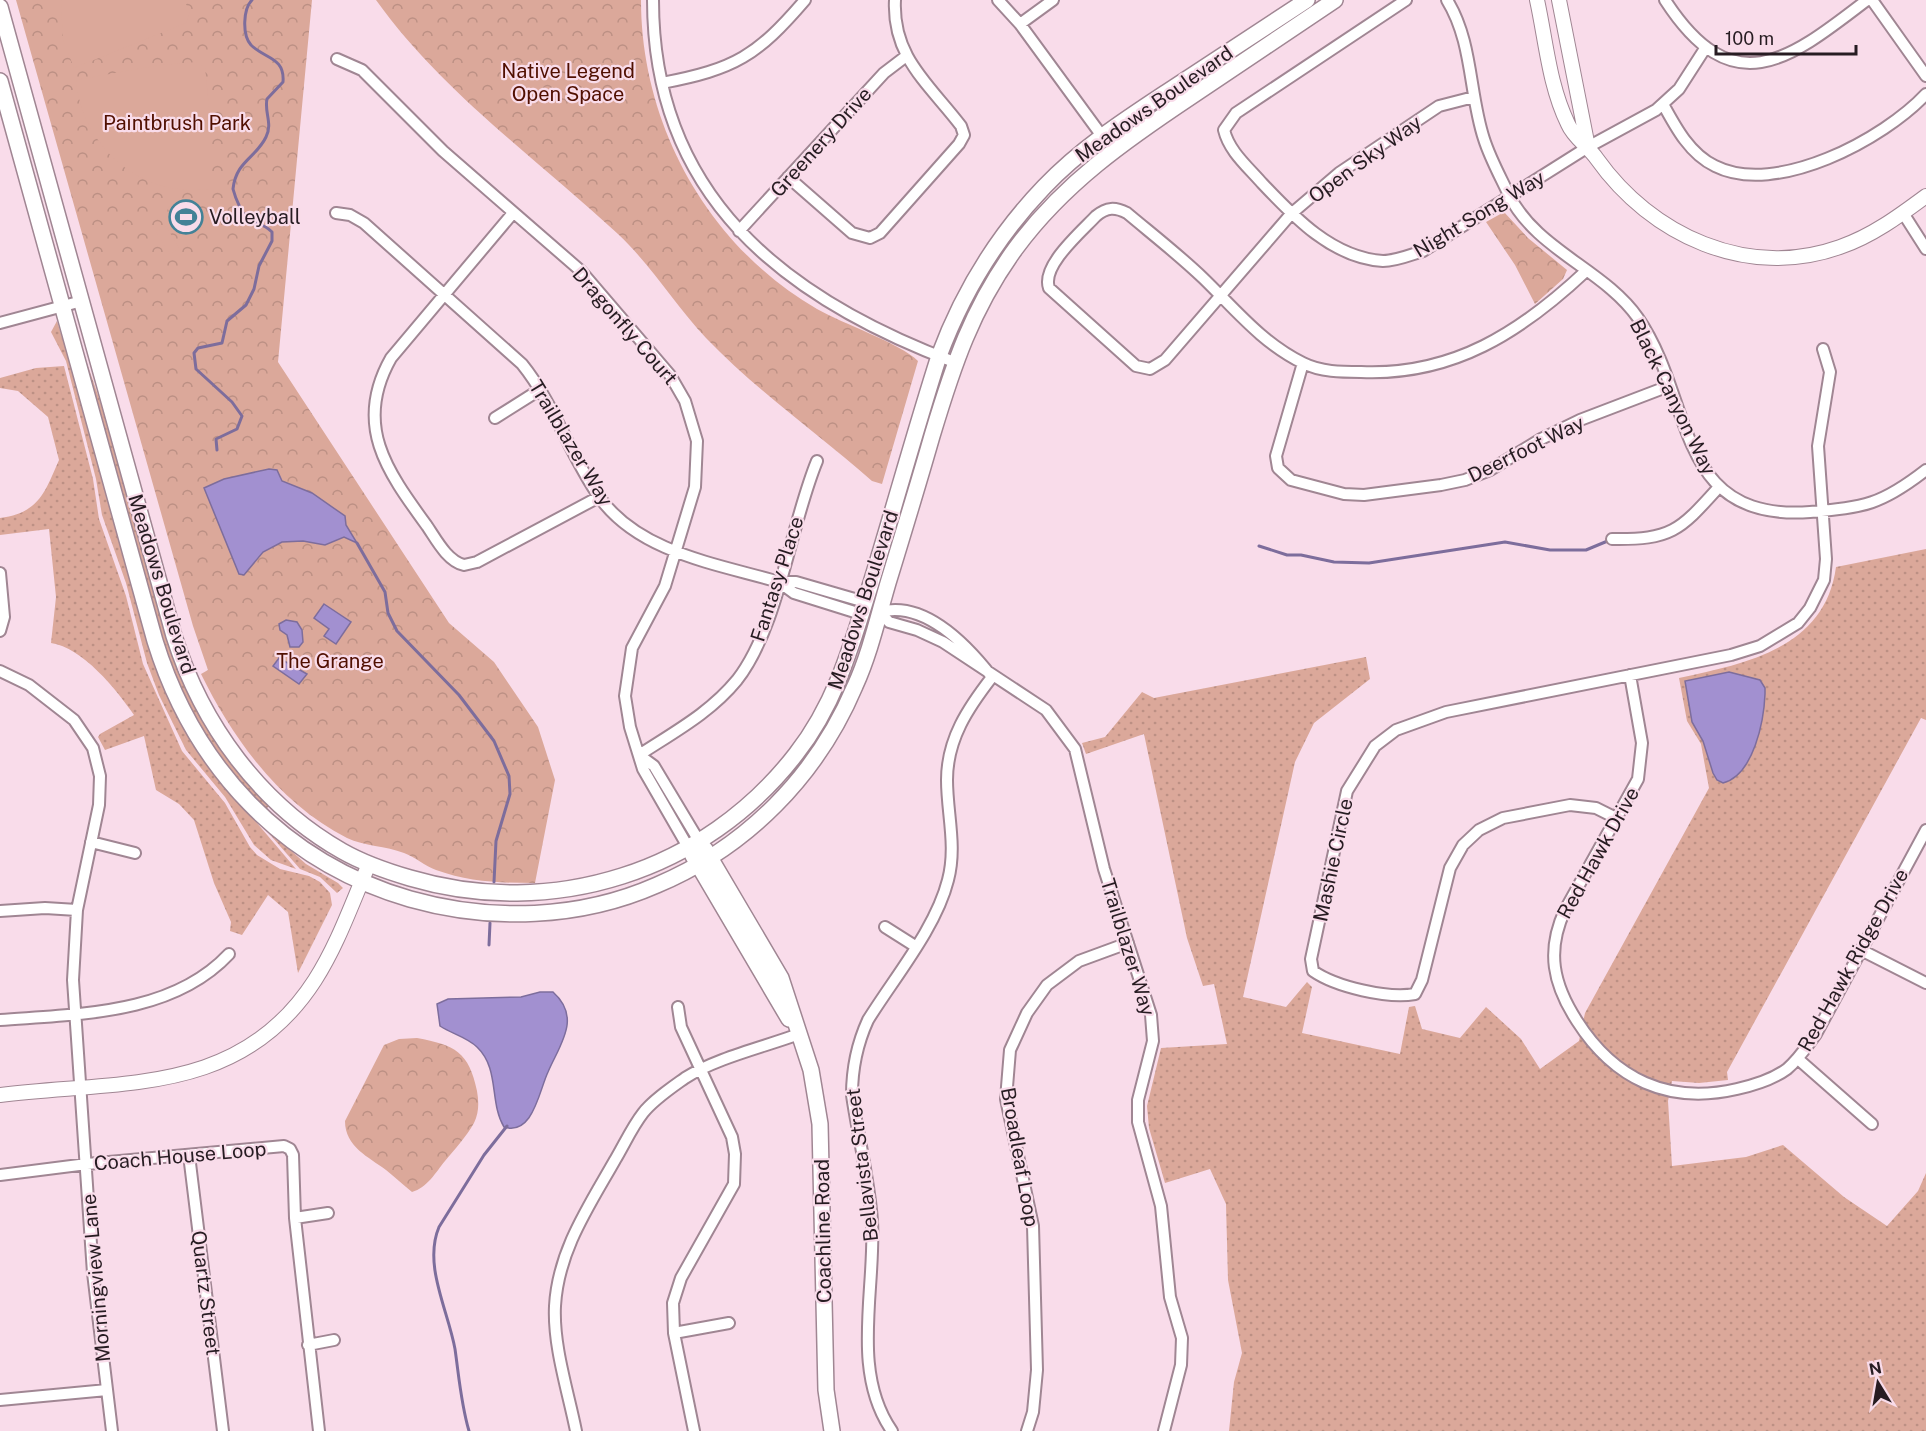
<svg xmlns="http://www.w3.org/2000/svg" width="1926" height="1431" font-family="'Public Sans',sans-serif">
  <defs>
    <pattern id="grass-dots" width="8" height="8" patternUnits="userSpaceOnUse" patternTransform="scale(1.5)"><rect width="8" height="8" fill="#dba89a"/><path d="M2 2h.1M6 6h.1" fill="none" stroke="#bc9084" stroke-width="1.8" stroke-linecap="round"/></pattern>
    <pattern id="park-crowns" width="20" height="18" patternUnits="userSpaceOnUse" patternTransform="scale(1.5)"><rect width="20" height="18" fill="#dba89a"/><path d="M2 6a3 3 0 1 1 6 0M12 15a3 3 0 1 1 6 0" fill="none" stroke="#bc9084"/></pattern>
  </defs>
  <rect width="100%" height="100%" fill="#f9dcea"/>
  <!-- grass -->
  <path fill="url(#grass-dots)" d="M57 321 78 389 148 641 169 700 205 762 296 869 271 860 254 845 225 797 186 750 159 695 147 663 126 583 102 515 96 479 66 361 51 332Z
    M82 349 107 421 180 673C200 723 230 769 270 805L264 811 206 742 170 665Z
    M64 366 93 479 99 519 126 596 143 664 182 751 225 803 250 847 257 855 280 869 309 876 320 882 330 893 332 905 298 973 288 912 268 895 242 935 230 931 231 922 214 883 194 820 179 804 156 790 144 736 105 750 98 737 100 734 134 715C117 690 82 647 51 643L56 597 49 529 0 535V518C39 513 45 492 59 460L48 417 18 391 0 388V378L36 368Z
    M1926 549V720L1921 718 1727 1072 1728 1080 1699 1083 1672 1081 1668 1101 1672 1166 1746 1157 1783 1145 1844 1197 1887 1226 1918 1191 1926 1173V1431H1229L1234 1382 1242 1353 1228 1280 1226 1204 1210 1169 1165 1183 1149 1128 1147 1106 1161 1048 1227 1044 1214 984 1203 986 1187 938 1144 734 1086 754 1082 743 1105 737 1142 692 1154 698 1366 657 1370 679 1314 723 1295 762 1243 997 1286 1007 1307 982 1312 987 1302 1033 1400 1054 1409 1007 1415 1006 1422 1029 1460 1038 1486 1007 1521 1039 1540 1069 1579 1041 1585 1013 1709 788 1701 744 1687 721 1679 678C1747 663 1825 648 1836 567Z
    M259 822 306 864 338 883 343 888 337 893 320 877 300 869Z"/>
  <!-- park -->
  <path fill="url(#park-crowns)" d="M16 0H312L278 362 449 623 494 662 538 727 555 780 535 883C500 883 469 882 436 870 425 866 415 857 404 853 386 846 364 846 347 838 280 804 233 739 201 674L208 670 193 626Z
    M376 0H641C641 125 708 246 817 309 843 324 900 343 918 361L882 484 872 481C817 433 757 391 706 338 675 305 651 265 618 234 536 158 442 92 376 0Z
    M1504 212 1528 238 1567 270 1563 279 1535 304 1515 265 1486 222Z
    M417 1038C455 1045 469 1052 477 1091 479 1102 479 1113 474 1123 466 1137 455 1149 445 1161 436 1172 427 1188 412 1192 403 1185 395 1177 386 1170 369 1157 345 1147 345 1121L384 1045 399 1039Z"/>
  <!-- pitch -->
  <path fill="#dba89a" d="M61 0H184L190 12 186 23 74 68 63 40Z
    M197 62 205 68 209 107V189C141 198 82 147 76 80L160 65Z
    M186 196 205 226 186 238 167 208Z
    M166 226 179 248 170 254 156 232Z"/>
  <!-- water -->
  <path fill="#a290d0" stroke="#7d6d9c" stroke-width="1.5" d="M269 469 277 470 282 481 312 493 345 516 346 525 357 543 344 537 325 545 303 541 282 542 263 552 244 575 239 574 204 488 224 479Z
    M324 604 351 622 336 644 324 636 329 629 314 618Z
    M286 620 297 622 302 630 303 642 299 647H290L287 635 280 630 279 624Z
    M279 658 307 674 299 684 273 666Z
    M1729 672 1760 680 1765 688V694C1764 720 1754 775 1723 783L1717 780 1713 773 1703 741 1692 722 1685 681Z
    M540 992H553C582 1018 560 1044 548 1072 539 1091 533 1136 504 1127 489 1102 500 1069 477 1047 467 1037 452 1034 440 1026L437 1004 448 999 521 997Z"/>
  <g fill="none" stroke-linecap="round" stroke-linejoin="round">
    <!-- stream -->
    <path stroke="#7d6d9c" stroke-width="3" d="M217 450 216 439 237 429 242 416 232 402 196 369 194 353 198 348 222 343 227 321 246 305 254 289 259 266 272 241V232C264 224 260 225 251 221 243 218 235 197 233 189 236 161 256 158 266 137 273 124 264 112 267 99L283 82C285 57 265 59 251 45 242 35 243 9 252 0
      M357 543 385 592 388 613 397 631 459 695 494 741 509 776 510 794 496 841 494 882
      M1259 546 1287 555H1301L1334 562 1369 563 1505 542 1550 550H1586L1610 540
      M489 945 490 923
      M469 1431C461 1404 459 1377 455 1349 448 1310 423 1265 439 1227L484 1155 507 1126"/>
    <defs>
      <path id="minor" d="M653 0C653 196 784 298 954 362
        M998 0 1020 24 1102 136
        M1406 0 1236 113 1224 130C1229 151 1247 166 1261 182 1293 216 1332 258 1383 261 1396 261 1410 255 1423 251L1588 147 1656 110 1679 89 1706 47
        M1447 0C1473 42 1469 94 1484 139 1490 158 1500 176 1508 193 1535 250 1604 269 1638 318 1695 400 1673 522 1810 512 1865 507 1881 505 1926 470
        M1665 0C1733 105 1789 60 1867 0
        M1872 0 1926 76
        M1020 24 1053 0
        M337 59 362 70 443 151 581 271 670 375 685 401 697 441 695 487 665 586 632 648 625 696 630 727 643 769 688 847
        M662 83C735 69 757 56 805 0
        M1474 97 1439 106 1339 173 1291 214 1165 360 1150 369 1136 366 1049 288C1041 266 1081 232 1096 216 1107 207 1115 207 1127 213 1152 234 1179 255 1203 278 1235 309 1262 343 1303 363 1321 372 1341 372 1361 372 1453 376 1521 332 1586 271
        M1663 104C1676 128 1690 154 1715 166 1776 197 1884 139 1926 94
        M788 177 852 233 870 238 880 233 959 144 964 135 961 126C929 84 892 57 895 0
        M336 213 350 215 364 223 522 364C555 405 570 456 600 498 640 553 718 564 779 582L794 593 861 614
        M513 213 391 358C353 425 387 471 427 526 436 539 447 561 464 565L477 562 599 497
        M1903 213 1926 249
        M739 231 884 73 905 57
        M0 323 82 301
        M1303 363 1276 456 1278 468 1291 480 1344 494 1364 495 1441 485 1465 480 1490 470 1541 439 1580 420 1669 386
        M495 418 541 389
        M1612 539C1672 540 1680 530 1718 488
        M0 573 4 617 0 631
        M779 582H796L865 602
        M0 671 29 685 74 720 93 748 100 776 99 805 77 910 73 980 93 1273 112 1431
        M1630 675 1642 743 1638 779 1565 910C1546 951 1553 984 1577 1021 1614 1079 1668 1105 1737 1089 1755 1085 1772 1080 1787 1069 1799 1059 1807 1046 1816 1034L1926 830
        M992 677C967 645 924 600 880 612L889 622 917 630 943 642 1046 710 1075 749 1104 869 1151 1015 1153 1041 1138 1100V1122L1161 1206 1170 1297 1182 1338 1181 1365 1164 1431
        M639 755C674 732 710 713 737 680 779 626 790 526 817 461
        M639 755 654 766 699 841
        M1616 818 1596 808 1570 805 1503 818 1479 830 1463 845 1450 868 1422 980 1415 994C1388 999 1336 987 1313 971L1311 959 1347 791 1375 746 1396 730 1446 712 1731 655 1760 646 1798 623 1810 608 1824 580 1826 559 1818 446 1830 372 1823 349
        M91 842 135 853
        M0 911 45 908 77 910
        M885 927 915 946
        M1861 950 1926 983
        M678 1007 681 1027 732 1137 735 1154 734 1184 681 1278 673 1303 674 1333 694 1431
        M0 1020C78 1014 172 1015 229 954
        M1798 1059 1872 1124
        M189 1155 223 1431
        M0 1175 87 1164 284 1146 290 1149 293 1155 295 1218 319 1431
        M295 1218 328 1213
        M674 1333 729 1323
        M308 1345 334 1340
        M0 1400 107 1390
        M576 1431C568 1391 553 1346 555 1306 558 1251 589 1206 615 1160 624 1145 632 1127 643 1113 653 1100 671 1088 685 1078 716 1058 764 1047 799 1034
        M892 1431C850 1371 876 1289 872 1221 869 1178 858 1137 852 1095 852 1068 857 1044 868 1020 894 978 936 928 948 880 957 846 947 814 947 780 947 739 968 708 992 677
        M1027 1431 1033 1412 1037 1370 1033 1226 1006 1099 1010 1050 1027 1013 1047 985 1079 961 1128 943"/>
      <path id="tertiary" d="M1537 0C1546 41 1549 85 1568 124 1574 138 1588 146 1597 159 1651 235 1747 280 1840 247 1872 236 1899 216 1926 196
        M1559 0 1588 147
        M0 1095C119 1080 240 1097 315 980 338 944 352 903 369 864"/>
      <path id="secondary" d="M0 7 174 636C202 725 260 804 342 851 363 863 386 871 410 878 552 920 705 872 796 754 836 703 852 644 871 583 894 508 915 431 939 356 962 294 998 235 1044 187 1081 148 1126 119 1170 90 1216 60 1261 30 1307 0
        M0 81 155 641C194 767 283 862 410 899 491 922 580 919 657 885 747 847 817 776 855 686 870 653 878 617 888 583 903 534 918 485 932 436 953 366 972 308 1016 248 1064 183 1126 140 1192 96 1240 64 1287 32 1335 0
        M705 849 781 978 811 1070 820 1124 826 1390 832 1431
        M693 856 789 1019"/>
    </defs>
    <!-- minor casing -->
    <use href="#minor" stroke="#a08693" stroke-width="14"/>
    <!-- tertiary casing -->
    <use href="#tertiary" stroke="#a08693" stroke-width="16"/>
    <!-- secondary casing -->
    <use href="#secondary" stroke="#a08693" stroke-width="18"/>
    <!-- minor -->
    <use href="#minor" stroke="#fff" stroke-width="10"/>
    <!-- tertiary -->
    <use href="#tertiary" stroke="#fff" stroke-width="14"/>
    <!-- secondary -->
    <use href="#secondary" stroke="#fff" stroke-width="15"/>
  </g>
  <!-- icons -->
  <defs>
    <symbol id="stadium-ring" viewBox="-11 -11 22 22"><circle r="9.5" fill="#f9dcea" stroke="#438297" stroke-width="1.5"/><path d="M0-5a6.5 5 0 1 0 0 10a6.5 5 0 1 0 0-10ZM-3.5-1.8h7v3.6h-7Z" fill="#438297"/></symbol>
  </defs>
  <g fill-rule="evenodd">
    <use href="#stadium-ring" x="167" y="198" width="38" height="38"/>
  </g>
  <g text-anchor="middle" stroke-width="4.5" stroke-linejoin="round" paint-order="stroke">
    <!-- park labels -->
    <g font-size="20" fill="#500f00" stroke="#f9dcea">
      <text x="568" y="78">Native Legend<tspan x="568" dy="23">Open Space</tspan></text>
      <text x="177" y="130">Paintbrush Park</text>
      <text x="330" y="668">The Grange</text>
    </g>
    <!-- street labels -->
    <g font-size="20" fill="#271c22" stroke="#f9dcea">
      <text transform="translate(1154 104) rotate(-35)" y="7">Meadows Boulevard</text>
      <text transform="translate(821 142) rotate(-48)" y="7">Greenery Drive</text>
      <text transform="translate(1365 159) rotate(-36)" y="7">Open Sky Way</text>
      <text transform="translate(1479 214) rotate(-31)" y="7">Night Song Way</text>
      <text transform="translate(625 326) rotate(49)" y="7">Dragonfly Court</text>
      <text transform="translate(1673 397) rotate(64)" y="7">Black Canyon Way</text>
      <text transform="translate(571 443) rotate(59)" y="7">Trailblazer Way</text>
      <text transform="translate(1526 449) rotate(-26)" y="7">Deerfoot Way</text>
      <text transform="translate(777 579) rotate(-72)" y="7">Fantasy Place</text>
      <text transform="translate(162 584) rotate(73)" y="7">Meadows Boulevard</text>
      <text transform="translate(863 600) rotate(-72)" y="7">Meadows Boulevard</text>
      <text transform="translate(1598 853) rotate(-61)" y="7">Red Hawk Drive</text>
      <text transform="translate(1333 860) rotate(-78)" y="7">Mashie Circle</text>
      <text transform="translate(1128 947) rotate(73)" y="7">Trailblazer Way</text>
      <text transform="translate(1853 960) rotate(-61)" y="7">Red Hawk Ridge Drive</text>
      <text transform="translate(180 1156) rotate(-5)" y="7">Coach House Loop</text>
      <text transform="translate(1020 1157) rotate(80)" y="7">Broadleaf Loop</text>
      <text transform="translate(862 1165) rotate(-97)" y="7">Bellavista Street</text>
      <text transform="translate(823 1231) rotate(-91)" y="7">Coachline Road</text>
      <text transform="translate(96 1278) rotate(-95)" y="7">Morningview Lane</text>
      <text transform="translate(206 1293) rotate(83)" y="7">Quartz Street</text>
    </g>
    <!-- poi labels -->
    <g font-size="20" fill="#271c22" stroke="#f9dcea" text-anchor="start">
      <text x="209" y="224">Volleyball</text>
    </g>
  </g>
  <!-- north arrow -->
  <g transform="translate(1878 1383) rotate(349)" stroke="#f9dcea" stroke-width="4.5" paint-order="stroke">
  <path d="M0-4.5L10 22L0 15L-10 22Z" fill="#271c22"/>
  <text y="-9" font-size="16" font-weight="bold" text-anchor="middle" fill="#271c22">N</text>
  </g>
  <!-- scale -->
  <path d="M1716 45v9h140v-9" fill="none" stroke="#271c22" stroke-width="3"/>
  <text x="1725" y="45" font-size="18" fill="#271c22" stroke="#f9dcea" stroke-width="4.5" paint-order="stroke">100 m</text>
</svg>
